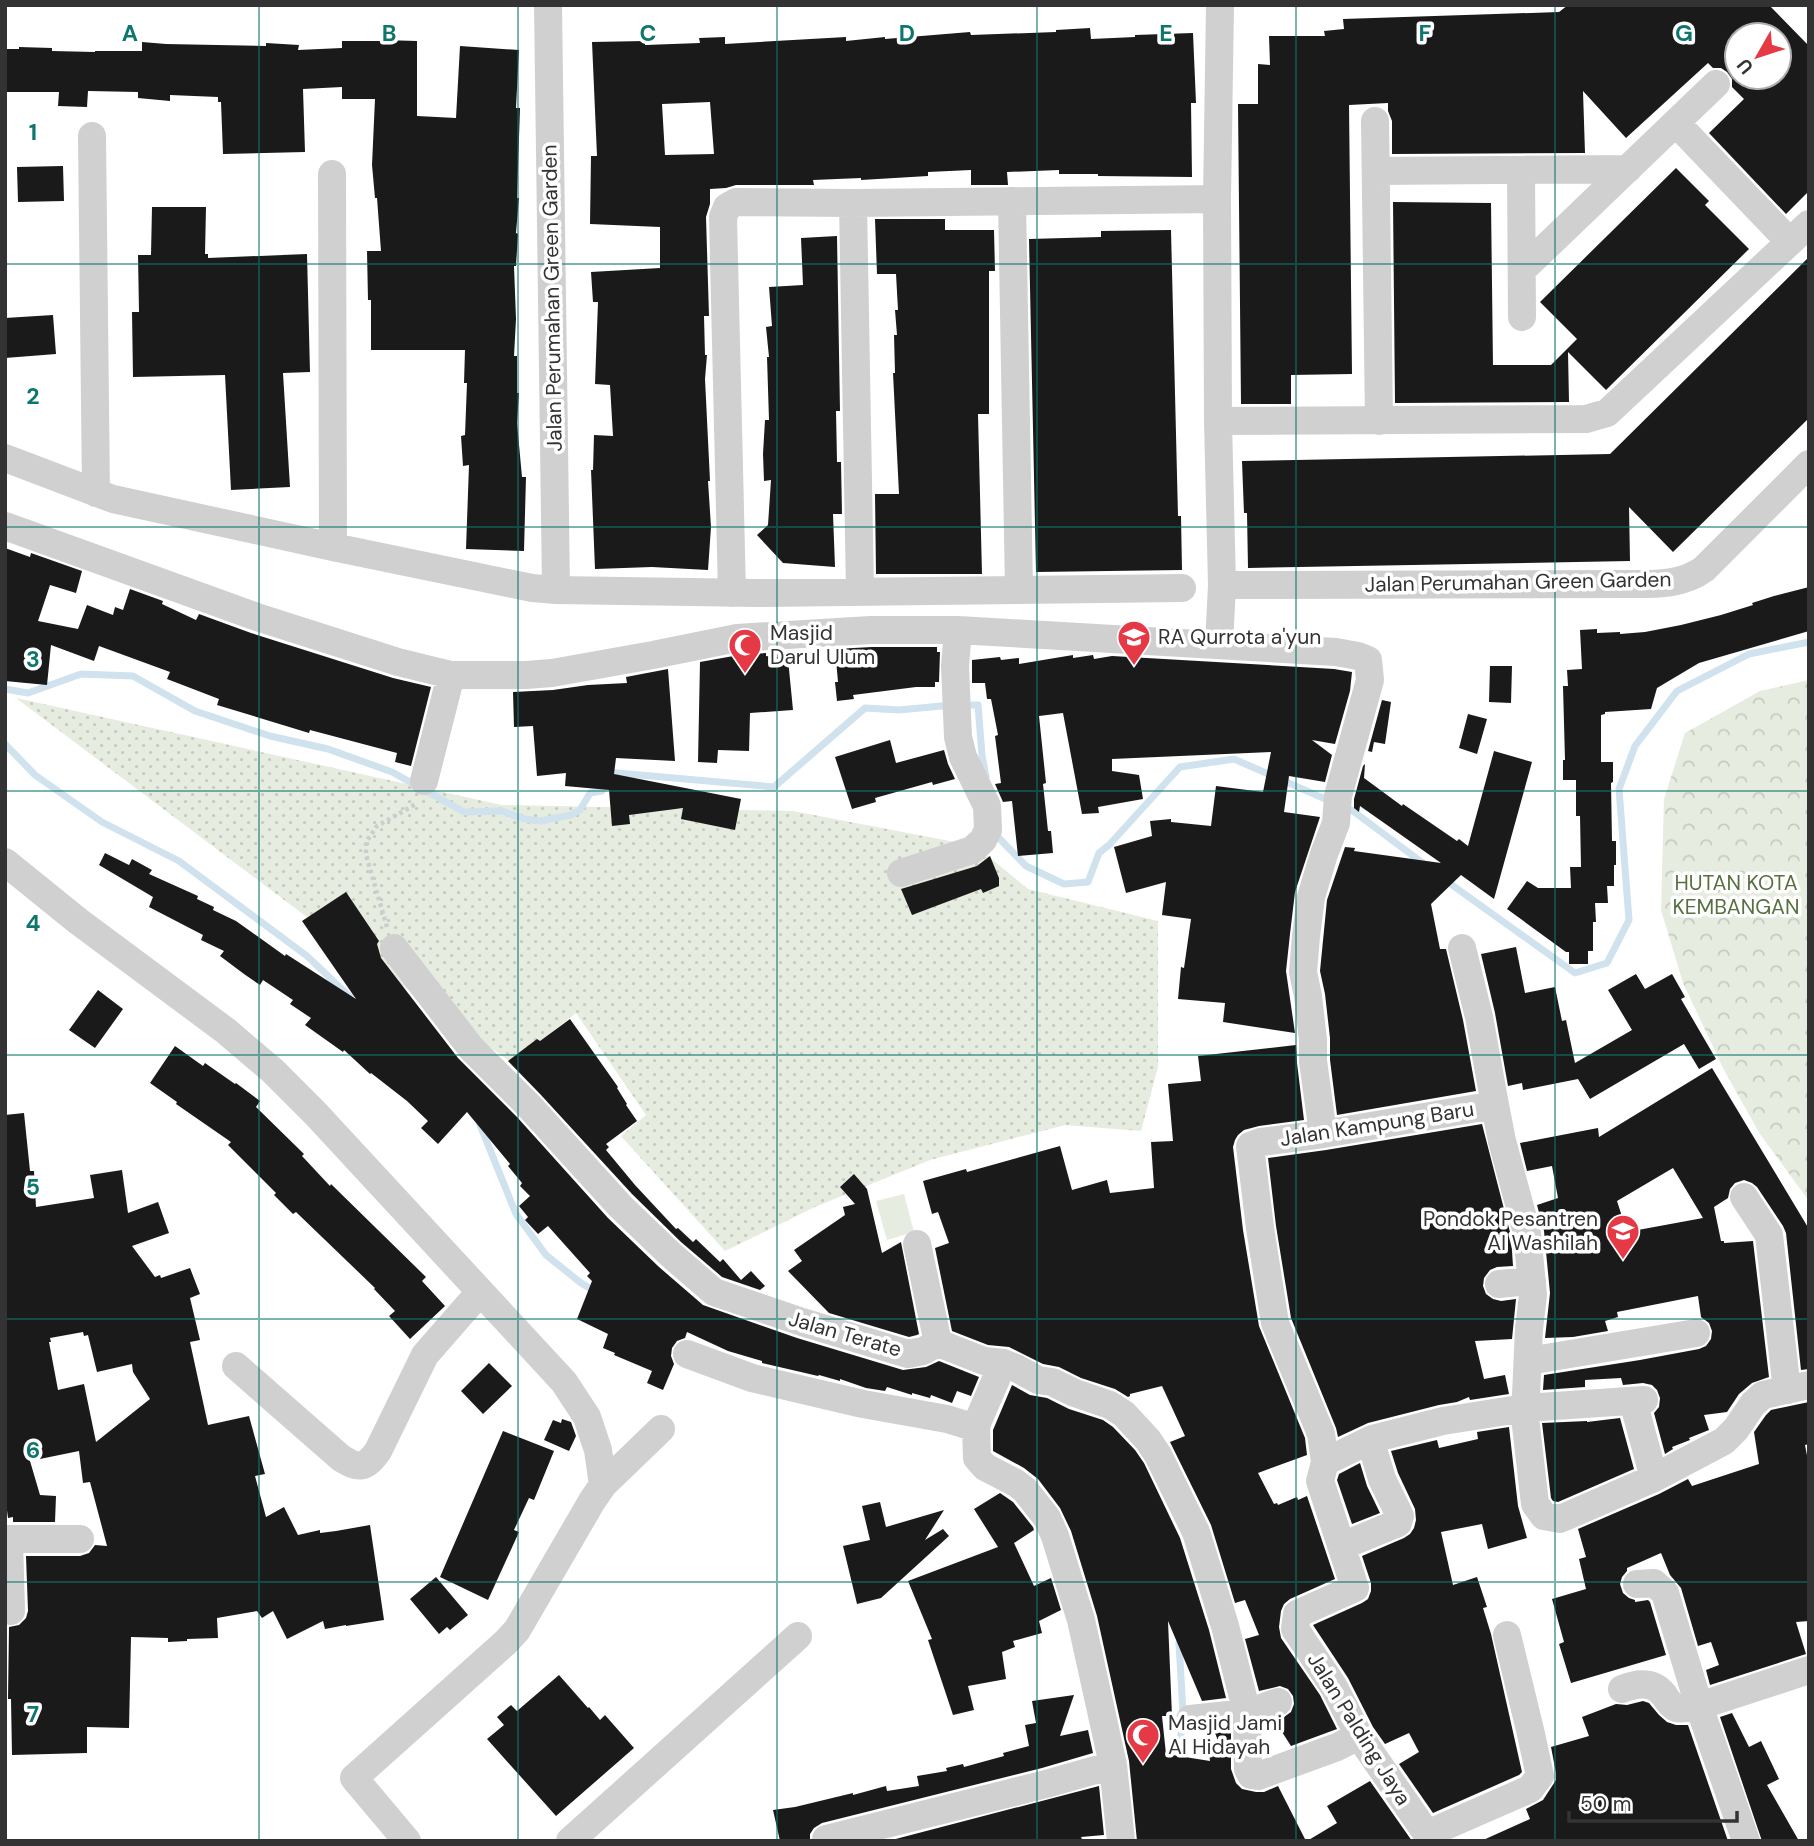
<svg xmlns="http://www.w3.org/2000/svg" width="1814" height="1846" font-family="'DM Sans',sans-serif">
  <defs>
    <pattern id="grass-dots" width="8" height="8" patternUnits="userSpaceOnUse" patternTransform="scale(1.75)"><rect width="8" height="8" fill="#e6ecdf"/><path d="M2 2h.1M6 6h.1" fill="none" stroke="#c6cbc0" stroke-width="1.8" stroke-linecap="round"/></pattern>
    <pattern id="forest-crowns" width="20" height="18" patternUnits="userSpaceOnUse" patternTransform="scale(1.75)"><rect width="20" height="18" fill="#e6ecdf"/><path d="M2 6a3 3 0 1 1 6 0M12 15a3 3 0 1 1 6 0" fill="none" stroke="#c6cbc0"/></pattern>
  </defs>
  <rect width="100%" height="100%" fill="#fff"/>
  <!-- grass -->
  <path fill="url(#grass-dots)" d="M16 698 502 805 793 811 976 846 1028 889 1158 921V1067L1141 1131 1065 1125 930 1160 815 1207 725 1251 621 1136 646 1115 576 1013 512 1063 332 936Z"/>
  <!-- forest -->
  <path fill="url(#forest-crowns)" d="M1809 680V1201L1760 1134 1724 1070 1683 983 1661 910 1664 799 1685 733 1760 691Z"/>
  <!-- pitch -->
  <path fill="#e6ecdf" d="M904 1194 914 1232 887 1240 876 1201Z"/>
  <g fill="none" stroke-linecap="round" stroke-linejoin="round">
    <!-- stream -->
    <path stroke="#cfe2ee" stroke-width="7" d="M5 689 28 693 81 674 133 676 195 711 270 736 328 749 392 772 464 812 502 811 524 819 540 821 571 815 580 810 590 793 602 791 606 772 774 787 865 708 899 710 952 705
      M964 705H978L982 755 986 777
      M5 744 35 775 102 822 179 861 307 956 350 997
      M1343 807 1353 811 1424 864
      M996 830 998 837 1026 866 1064 884 1088 882 1099 853 1109 845 1180 767 1234 759 1332 802
      M1445 880 1575 973 1607 963 1629 920 1619 789 1635 746 1677 691 1749 654 1809 642
      M480 1125 516 1214 546 1255 581 1283 596 1292
      M1178 1764 1183 1713 1179 1643"/>
  </g>
  <!-- building -->
  <path fill="#1a1a1a" fill-rule="evenodd" d="M1568 5H1769L1809 46V191L1786 214 1709 133 1744 99 1732 87V79L1727 72 1721 68H1713L1708 63 1626 138 1583 91 1585 153 1392 154V121L1388 111V103L1349 105 1352 374 1291 375V404H1241L1238 104H1258V64L1270 65 1269 36H1325L1324 31 1344 29 1343 19 1559 12ZM1737 35H1779V77H1737Z
    M1090 28 1091 39 1135 37V35L1193 33 1196 103H1191L1192 177 1098 176V174H1059V170L1007 172 1008 185H971V170L928 172V176L861 180V178L813 180 814 185H736L726 188 710 189V204L706 217 709 316H704L705 355H707L705 379 710 481H708L711 527 708 570 652 567 595 569 591 470H593L594 435 613 436 610 385 595 384 598 302H593L591 272 660 268V227L590 224 591 156H597L592 42 645 41V45L700 43 699 38 725 37V44L846 37V41L885 37V39L970 32 971 35 1056 32V30ZM710 102 714 154 665 155 662 104Z
    M383 40 417 41V116L456 118 460 46 519 50 516 108H520L517 198H519L516 233 518 234 516 266H514L516 319 514 356H517V393H519L517 423 522 477H526L524 551 466 549 469 465 463 466 461 436 465 435 467 383H464L465 350H371V300H368L367 251H381L377 198H375L372 165 375 99H342V87L303 89 305 152 223 154 221 102H218V97L170 95V101L138 98V92L88 91 87 107 58 106 59 92H5V49H19V47L52 48V51L95 52V51H142V42L166 44 266 46V43L299 45 298 50 342 48V41H383Z
    M63 166 64 201 18 202 17 167Z
    M1676 168 1709 201 1705 205 1749 249 1606 390 1568 352 1569 402 1395 403 1393 202 1491 203 1493 365H1551L1577 339 1540 302Z
    M152 207H206L205 254H208V258L307 254 310 372 283 373 290 487 231 490 225 375 133 377 132 312H139L138 255H151Z
    M875 219H945V230H994L995 271H989V414H978L982 574H876L875 494H899L893 373H895L894 335H897L895 310H898L896 274H877Z
    M1171 230 1178 516H1181L1182 570 1036 572 1029 239 1101 237V231Z
    M837 236 840 411H836L837 462H841L842 514H833L835 567 783 563 757 535 768 525 771 480 764 481 763 454 765 420H769L767 357H769L766 327 772 326 769 287 803 285 801 238Z
    M1809 257V418L1673 552 1629 507 1630 561 1248 568 1247 513H1244L1242 461 1610 454Z
    M53 315 56 354 5 358V318Z
    M5 548 30 557 31 553 82 571 76 593 50 585 38 621 78 629 87 605 113 615 115 607 123 610 130 589 163 601 162 604 196 620 199 614 251 633 393 678 431 687 411 766 395 762 397 753 310 730 309 733 217 705 219 699 167 679 170 672 99 646 94 661 51 645 47 685 5 681Z
    M1809 587V631L1699 663 1657 688 1651 709 1605 712V714L1601 715V762H1613V782L1611 783 1612 841H1616V865H1614V886H1607L1608 903H1595L1596 922H1593V951H1588V964H1569V952H1566L1507 909 1527 881 1538 888H1571L1570 867H1581L1580 816H1576V780H1563V760H1565L1563 686H1568L1567 670 1582 669 1580 630 1597 629V633L1620 632V634L1645 632 1681 625 1721 615 1753 605 1752 603 1774 596Z
    M872 647H937V652H940L939 682H935V687H916L853 695 854 699 837 701 835 682H838L835 649Z
    M766 653V656L788 659 793 710 750 713 749 751 718 750 717 763 698 762 700 662 739 655Z
    M1073 655V658L1093 655 1094 659 1112 656 1334 669 1352 672 1350 691 1335 744 1312 740 1332 755 1325 782 1289 776 1284 812 1320 817 1295 892 1290 934 1286 971 1295 1033 1223 1022 1225 1003 1178 999 1181 967 1184 968 1191 919 1162 915 1166 882 1126 893 1114 847 1152 836 1150 821 1171 819V822L1211 826 1216 786 1263 792 1271 752 1112 759V771L1139 775 1143 799 1098 807 1099 813 1082 814 1063 713 1039 716 1046 783 1043 784 1048 831H1051L1053 853 1018 856 1012 801 1003 802 995 784 1001 783 995 736 998 735 991 699H987L985 683H972V660L1000 657 1001 660 1019 658V664Z
    M1490 666H1512L1511 703 1489 702Z
    M668 669 675 761 616 758 614 774 741 799 735 830 681 819 683 808 629 815 630 824 612 826 609 790 565 786 566 773 537 776 533 726 514 727 513 692 553 690 588 685 627 683 626 677Z
    M1382 700 1391 702 1385 744 1374 742 1372 752 1368 751Z
    M1468 714 1487 719 1477 754 1459 748Z
    M890 740 896 763 944 750 948 764 955 779 933 785 932 782 875 798 876 802 852 809 835 757Z
    M1494 751 1532 762 1494 899 1461 875 1431 904 1440 949H1446L1463 1020 1476 1091 1337 1115 1330 1060V1038L1325 994 1320 971 1327 900 1345 847 1355 848 1354 851 1441 863 1360 806 1359 812 1354 808V799L1363 766 1365 764 1364 778 1402 806 1403 804 1457 841 1459 839 1468 846Z
    M105 853 129 865 132 859 152 870 149 874 198 896 197 899 214 907 213 910 236 921 285 956 286 954 356 999 302 921 346 892 379 941 377 944 381 958 458 1058 517 1117 608 1218 659 1267 703 1305 797 1338 903 1370 926 1367 939 1361 979 1377 971 1396 957 1391 952 1403 931 1395 930 1398 912 1393V1395L887 1387 885 1391 866 1388 840 1379V1381L819 1375 818 1376 762 1363V1361L728 1351 687 1332 685 1338 677 1341 672 1348 671 1356 674 1364 663 1390 647 1383 652 1371 614 1355 615 1353 603 1348 608 1334 577 1319 592 1281 587 1276 590 1273 548 1226 538 1234 525 1220 528 1217 519 1206 530 1196 520 1186 522 1183 508 1166 510 1164 467 1112 438 1144 421 1128 428 1121 407 1101 371 1073 370 1074 344 1050 343 1052 305 1025 311 1018 290 1004 293 1000 263 980 260 985 244 974 220 956 224 951 201 940 203 935 149 907 153 897 99 865Z
    M990 856 999 878V886L983 893 981 889 912 915 901 889 977 866Z
    M1516 947 1525 993 1555 987 1562 1021 1566 1020 1575 1063 1632 1030 1608 990 1636 974 1645 989 1672 974 1685 997 1681 999 1716 1059 1699 1069 1684 1044 1590 1099 1578 1079 1523 1090 1522 1083 1508 1086 1495 1013 1481 954Z
    M98 990 123 1009 95 1048 69 1030Z
    M570 1019 618 1087 617 1088 627 1104 626 1105 637 1121 606 1144 609 1147 606 1150 635 1185 676 1229 678 1228 693 1242 696 1239 720 1262 723 1259 741 1280 751 1271 765 1286 760 1290 722 1277 681 1242 632 1194 541 1095 508 1061 537 1039 540 1041Z
    M1296 1045 1297 1063 1304 1120 1259 1126 1244 1130 1238 1135 1235 1140 1233 1147 1243 1230 1259 1326 1305 1438 1307 1455 1258 1473 1274 1504 1277 1503 1278 1505 1297 1497 1298 1500 1307 1496 1335 1579 1290 1599 1284 1604 1281 1611 1279 1627 1281 1638 1320 1695 1337 1729 1291 1746 1275 1721 1284 1717 1291 1712 1294 1704 1293 1696 1288 1689 1280 1686 1259 1691 1245 1639 1259 1635 1245 1600 1235 1603 1211 1525 1170 1442 1185 1436 1162 1386 1130 1394V1396L1128 1397 1115 1389 1081 1378 1059 1367 1043 1364 1009 1347 988 1345 952 1331 935 1248 949 1243 938 1212 932 1214 923 1181 966 1169 967 1172 1060 1146 1072 1190 1107 1180 1110 1193 1154 1188 1151 1142 1173 1141 1168 1084 1201 1081 1198 1056Z
    M175 1046 203 1066 205 1063 235 1084 236 1083 260 1101 256 1107 304 1154 302 1156 330 1186 331 1184 426 1277 422 1281 445 1306 410 1339 389 1316 395 1311 374 1289 375 1288 296 1212 293 1214 274 1195 276 1193 228 1145 231 1142 176 1104 177 1102 150 1083Z
    M1712 1068 1809 1229V1369L1801 1370 1786 1233 1783 1226 1757 1187 1752 1183 1744 1180 1735 1183 1730 1189 1728 1198 1714 1207 1721 1241H1724V1243L1753 1241 1769 1377 1752 1383 1739 1394 1727 1412 1704 1415 1709 1430 1689 1438 1690 1440 1672 1447 1673 1449 1665 1454 1654 1413 1659 1407 1660 1398 1657 1390 1652 1385 1643 1383 1623 1385 1621 1378 1585 1380V1387L1543 1390 1544 1375 1640 1360 1699 1349 1706 1346 1711 1339 1712 1331 1709 1323 1701 1317 1698 1296 1617 1312 1618 1317 1605 1321 1608 1331 1573 1337 1545 1338 1550 1293 1544 1231 1537 1205 1558 1198 1552 1166 1527 1171 1520 1143 1598 1128 1599 1137ZM1673 1168 1703 1218 1627 1232 1617 1201Z
    M24 1113 30 1171H34L36 1207 94 1198 90 1175 122 1170 128 1213 158 1202 169 1233 132 1246 155 1277 160 1275 161 1278 190 1268 200 1294 190 1298 200 1340 190 1342 208 1425 249 1416 265 1474 255 1476 266 1517 284 1507 298 1535 320 1530V1533L336 1531 370 1525 384 1620 346 1626V1625L325 1629 323 1621 287 1639 273 1611 262 1618 257 1611 217 1618 218 1638 187 1639V1641L168 1642V1638L131 1637 129 1728 87 1727V1753L12 1755 11 1699H8L9 1627 19 1625 26 1618 28 1611 26 1556H80L89 1553 95 1545 107 1546 90 1482 83 1483 79 1451 30 1461 40 1495 56 1496 55 1522H13V1517L8 1518 5 1495V1115ZM83 1332 84 1336 88 1335 97 1372 132 1364 133 1372 150 1399 96 1442 84 1384 58 1390 49 1342H51L50 1338Z
    M1482 1124 1511 1236 1513 1266 1497 1267 1490 1270 1484 1278 1483 1286 1486 1294 1493 1299 1501 1301 1516 1299 1512 1339 1475 1341 1484 1379 1505 1375 1509 1394 1470 1400 1469 1397 1457 1402 1439 1405 1368 1423 1338 1437 1336 1428 1291 1318 1276 1226 1268 1158 1326 1150Z
    M854 1174 867 1189 882 1253 901 1242 919 1334 917 1335 909 1337 829 1313 788 1271 802 1261 794 1250 845 1215 843 1207 855 1204 840 1187Z
    M489 1363 512 1386 483 1414 461 1391Z
    M1012 1385 1030 1395 1047 1398 1069 1409 1103 1420 1113 1427 1135 1450 1144 1463 1180 1538 1209 1630 1226 1698 1202 1701 1168 1621 1172 1716H1162L1166 1754 1210 1761 1208 1744 1219 1743 1215 1733 1231 1731V1769L1236 1783 1242 1789 1256 1792H1264L1278 1786 1306 1841H1137L1129 1761 1097 1616 1071 1531 1060 1508 1038 1479 1024 1468 993 1451V1430Z
    M1809 1402V1444L1805 1445 1809 1466V1621L1796 1622 1806 1654 1710 1685 1706 1670 1719 1665 1711 1642 1698 1646 1681 1588 1670 1575 1661 1553 1627 1568V1571L1622 1577 1620 1584 1623 1593 1629 1598 1635 1600V1602L1648 1600 1650 1602 1666 1655 1571 1683 1559 1644 1564 1642 1552 1599 1586 1589 1579 1559 1586 1557 1578 1529 1659 1494 1688 1479 1692 1486 1759 1464 1754 1432 1766 1415 1771 1410Z
    M1620 1418 1634 1469 1558 1502 1553 1501 1551 1498 1542 1423 1587 1421V1422Z
    M562 1419 571 1422 576 1436 569 1451 544 1440 553 1420 561 1423Z
    M1509 1427 1518 1506 1527 1538 1488 1549 1482 1524 1441 1532 1453 1585 1477 1577 1487 1607 1483 1608 1491 1634 1522 1772 1519 1775 1433 1813 1399 1764 1419 1752 1409 1733 1385 1744 1373 1727 1348 1678 1313 1625 1362 1603 1368 1599 1371 1591V1583L1362 1556 1404 1538 1410 1534 1414 1528 1416 1520 1415 1509 1398 1473 1391 1451 1437 1440 1439 1448 1478 1439 1477 1432Z
    M503 1431 554 1451 534 1500 529 1498 514 1530 519 1532 488 1600 440 1577Z
    M1360 1463 1367 1486 1380 1513 1352 1524 1337 1480 1339 1474Z
    M1000 1493 1013 1502 1033 1527 1034 1530 1014 1543 1034 1586 1051 1578 1061 1610 1039 1621 1042 1633 1013 1641 1015 1647 1002 1652 1006 1679 968 1686 974 1710 953 1715 928 1640 932 1639 908 1581 998 1547 974 1509Z
    M880 1502 886 1527 944 1510 925 1540 943 1529 949 1536 881 1598 857 1604 843 1546 870 1540 862 1506Z
    M436 1577 468 1615 450 1630 447 1627 439 1634 410 1599Z
    M559 1675 588 1708 589 1707 600 1720 605 1715 634 1748 556 1816 487 1739 504 1725 497 1717 511 1705 517 1711Z
    M1074 1695 1060 1736 1088 1730 1093 1753 1042 1768 822 1823 814 1828 810 1834V1841H780L773 1810 795 1807 853 1793V1795L886 1786 887 1791 919 1786 917 1776 947 1771 946 1768 963 1764 964 1767 1004 1756 1003 1753 1029 1746 1025 1725 1036 1723 1032 1701Z
    M1643 1701 1649 1703 1659 1715 1667 1722 1676 1725H1688L1728 1841H1481L1530 1819 1526 1809 1543 1800 1556 1780V1773L1551 1747 1589 1736 1582 1717 1616 1704 1627 1705Z
    M1732 1713 1749 1747 1761 1741 1779 1779 1767 1785 1799 1841H1762L1720 1717Z
    M1370 1781 1412 1841H1307L1337 1823 1327 1806Z
    M1099 1786 1104 1835 1081 1837 1083 1841H888Z"/>
  <g fill="none" stroke-linecap="round" stroke-linejoin="round">
    <!-- path -->
    <path stroke="#cdcdcd" stroke-width="4.5" stroke-dasharray="3.5 3.5" stroke-linecap="butt" d="M387 927 366 855V842L377 826 416 804"/>
    <!-- minor -->
    <path stroke="#d0d0d0" stroke-width="28" d="M548 5 556 590
      M1375 121 1379 421
      M1676 123 1790 242
      M92 136 96 493
      M1521 170 1522 317
      M1376 171 1628 169
      M332 174 333 547
      M1012 201 1019 590
      M853 203 860 592
      M1522 270 1716 84
      M1218 421 1586 419 1607 413 1809 224
      M5 458 113 499 333 547 532 588 556 590 757 593 1182 588
      M5 526 257 617 398 662 451 675H526L552 673 653 655 737 638 871 630H958L1336 652 1358 656 1368 660 1370 680 1338 796 1336 823 1324 854 1311 897 1306 936 1303 972 1308 996 1313 1040V1061L1323 1134
      M1222 585 1624 584C1652 584 1681 586 1704 569L1809 464
      M732 593 723 217 727 207 736 202 853 203 1217 199
      M1219 645 1222 585 1218 421 1217 199 1220 5
      M424 781 451 675
      M5 862 78 921 226 1031 273 1071 315 1113 564 1382 587 1417 598 1450 603 1485
      M901 873 972 850 983 840 988 830 987 806 963 757 958 737 955 666 958 630
      M394 948 471 1048 529 1106 620 1206 670 1254 714 1292 802 1322 908 1354 923 1351 938 1343
      M1462 948 1479 1017 1495 1105
      M1744 1197 1769 1235 1787 1390
      M917 1244 938 1343
      M1499 1284 1532 1281
      M938 1343 984 1361 1003 1363 978 1421 976 1428 977 1458 985 1467 1016 1483 1025 1490 1047 1518 1055 1536 1081 1620 1113 1765 1121 1841
      M687 1354 752 1378 863 1404 947 1419 976 1428
      M1528 1361 1696 1333
      M1003 1363 1016 1368 1038 1380 1052 1382 1075 1393 1110 1405 1124 1414 1148 1440 1158 1455 1196 1532 1225 1626 1247 1713 1190 1719
      M236 1366 341 1458C359 1469 365 1469 378 1451L425 1355 480 1292
      M1636 1412 1654 1478
      M1325 1462 1372 1439 1443 1421 1525 1408 1644 1400
      M5 1539H80
      M9 1539 11 1611
      M1342 1546 1398 1523 1400 1516 1382 1479 1373 1449
      M1622 1689C1637 1683 1653 1681 1664 1695 1667 1700 1671 1705 1676 1708 1683 1710 1692 1707 1699 1706L1665 1593 1654 1583 1637 1584
      M1278 1702 1247 1713 1248 1769 1251 1775 1258 1776 1337 1747 1359 1736
      M1427 1834 1530 1789 1540 1776 1531 1734 1507 1635
      M826 1839 1046 1784 1113 1765
      M407 1841 354 1778 506 1642 517 1630 592 1501 603 1485 661 1429
      M570 1841 798 1636
      M1432 1841 1359 1736 1334 1687 1295 1629 1297 1614 1355 1588 1320 1481 1325 1462 1321 1434 1275 1323 1260 1228 1250 1146 1261 1142 1323 1134 1495 1105 1502 1141 1527 1233 1533 1295 1529 1329 1525 1417 1535 1504 1544 1516 1560 1519 1652 1479 1724 1441 1736 1429 1753 1404 1763 1395 1809 1385
      M1746 1841 1699 1706 1809 1670"/>
  </g>
  <!-- grid -->
  <path fill="none" stroke="#0f766e" stroke-width="2" stroke-opacity="0.55" d="M259 5V1841M518 5V1841M777 5V1841M1037 5V1841M1296 5V1841M1555 5V1841M5 264H1809M5 527H1809M5 791H1809M5 1055H1809M5 1319H1809M5 1582H1809"/>
  <!-- icons -->
  <defs>
    <symbol id="school-pin" viewBox="-11 -11 22 30"><path d="M0 17L-7.5 6A9.5 9.5 0 1 1 7.5 6Z" fill="#e63946" stroke="#fff"/><path d="M0-5L7-2L0 1L-7-2ZM-4 1L0 2.5L4 1V4Q0 6-4 4Z" fill="#fff"/></symbol>
    <symbol id="mosque-pin" viewBox="-11 -11 22 30"><path d="M0 17L-7.5 6A9.5 9.5 0 1 1 7.5 6Z" fill="#e63946" stroke="#fff"/><path d="M3.5-4.9A6 6 0 1 0 3.5 4.9A5 5 0 1 1 3.5-4.9Z" fill="#fff"/></symbol>
  </defs>
  <g fill-rule="evenodd">
    <use href="#school-pin" x="1115" y="618" width="38" height="52"/>
    <use href="#mosque-pin" x="726" y="626" width="38" height="52"/>
    <use href="#school-pin" x="1604" y="1212" width="38" height="52"/>
    <use href="#mosque-pin" x="1124" y="1716" width="38" height="52"/>
  </g>
  <g text-anchor="middle" stroke-width="7" stroke-linejoin="round" paint-order="stroke">
    <!-- street labels -->
    <g font-size="21" fill="#333" stroke="#fff">
      <text transform="translate(552 298) rotate(-91)" y="7">Jalan Perumahan Green Garden</text>
      <text transform="translate(1518 582) rotate(-1)" y="7">Jalan Perumahan Green Garden</text>
      <text transform="translate(1377 1124) rotate(-9)" y="7">Jalan Kampung Baru</text>
      <text transform="translate(845 1334) rotate(16)" y="7">Jalan Terate</text>
      <text transform="translate(1359 1729) rotate(58)" y="7">Jalan Palding Jaya</text>
    </g>
    <!-- poi labels -->
    <g font-size="21" fill="#333" stroke="#fff" text-anchor="start">
      <text x="770" y="640">Masjid<tspan x="770" dy="24">Darul Ulum</tspan></text>
      <text x="1158" y="644">RA Qurrota a'yun</text>
      <text x="1598" y="1226" text-anchor="end">Pondok Pesantren<tspan x="1598" dy="24">Al Washilah</tspan></text>
      <text x="1168" y="1730">Masjid Jami<tspan x="1168" dy="24">Al Hidayah</tspan></text>
    </g>
    <!-- park labels -->
    <g font-size="21" fill="#56703f" stroke="#fff">
      <text x="1736" y="890">HUTAN KOTA<tspan x="1736" dy="24">KEMBANGAN</tspan></text>
    </g>
  </g>
  <g font-size="23" text-anchor="middle" font-weight="bold" fill="#0f766e" stroke="#fff" stroke-width="7" stroke-linejoin="round" paint-order="stroke">
    <text x="130" y="41">A</text>
    <text x="389" y="41">B</text>
    <text x="648" y="41">C</text>
    <text x="907" y="41">D</text>
    <text x="1166" y="41">E</text>
    <text x="1425" y="41">F</text>
    <text x="1684" y="41">G</text>
    <text x="33" y="140">1</text>
    <text x="33" y="404">2</text>
    <text x="33" y="667">3</text>
    <text x="33" y="931">4</text>
    <text x="33" y="1195">5</text>
    <text x="33" y="1458">6</text>
    <text x="33" y="1722">7</text>
  </g>
  <!-- border -->
  <rect width="1814" height="1846" fill="none" stroke="#333333" stroke-width="14"/>
  <!-- north arrow -->
  <g transform="translate(1758 56) rotate(231)"><circle r="33" fill="#ffffff" stroke="#adadad" stroke-width="2"/>
  <path d="M0-5L12 26L0 18L-12 26Z" fill="#e63946"/>
  <text y="-10" font-size="19" font-weight="bold" text-anchor="middle" fill="#333333">U</text>
  </g>
  <!-- scale -->
  <path d="M1569 1811v10h168v-10" fill="none" stroke="#333333" stroke-width="3.5"/>
  <text x="1580" y="1811" font-size="21" fill="#333333" stroke="#ffffff" stroke-width="5" paint-order="stroke">50 m</text>
</svg>
